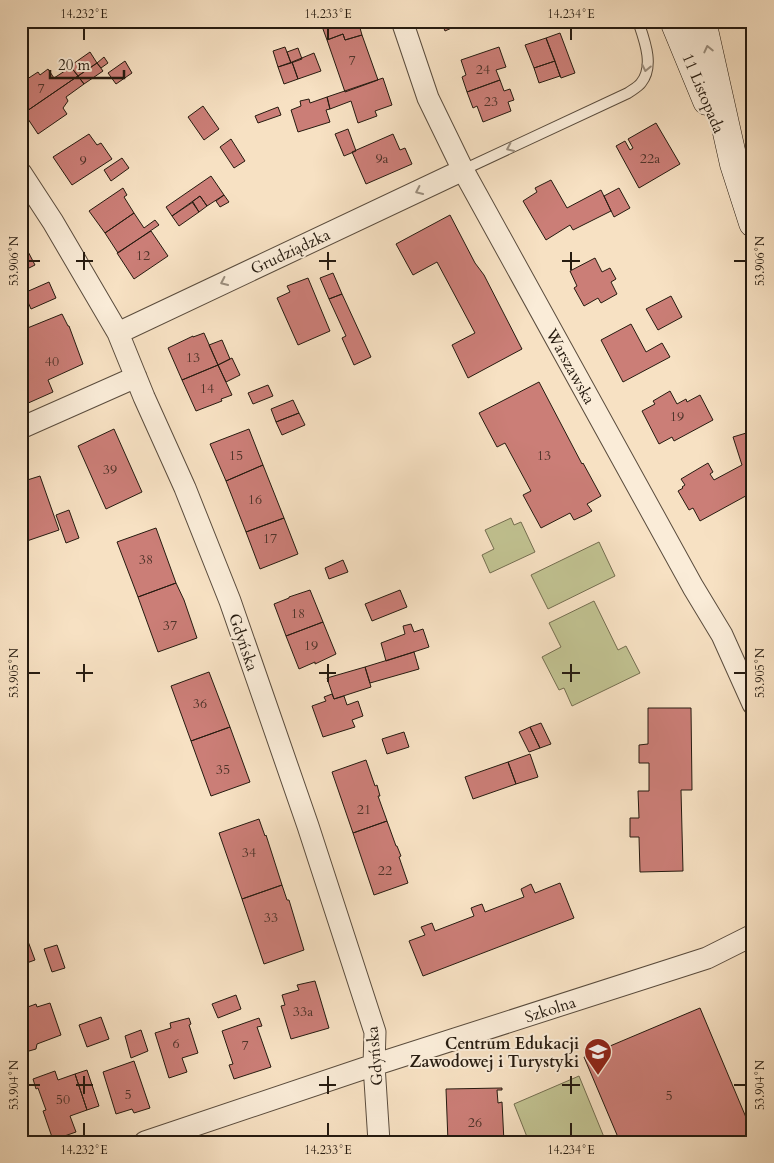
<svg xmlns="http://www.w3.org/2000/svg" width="774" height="1163" font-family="Cardo,serif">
  <rect width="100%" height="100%" fill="#f7e1c3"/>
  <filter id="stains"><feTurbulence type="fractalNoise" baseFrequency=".004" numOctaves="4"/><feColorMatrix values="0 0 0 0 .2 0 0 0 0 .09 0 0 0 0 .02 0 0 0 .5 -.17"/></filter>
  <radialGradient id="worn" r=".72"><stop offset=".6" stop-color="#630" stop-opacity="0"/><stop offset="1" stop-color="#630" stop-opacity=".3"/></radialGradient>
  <!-- green -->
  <path fill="#c1c291" stroke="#746e50" d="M511 518 514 525 521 522 535 552 490 573 482 555 494 549 485 530Z
    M599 542 615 576 548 609 531 575Z
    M594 601 618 650 626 646 640 673 572 706 564 688 559 690 542 657 561 647 549 623Z
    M579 1076 606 1142H529L514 1104Z"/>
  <!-- building -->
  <path fill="#cb7e77" stroke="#261b10" d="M320 21H358L362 35 345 40 343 34 327 40Z
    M441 21H461L455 23 456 26 445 31Z
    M560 33 575 73 561 78 546 38Z
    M343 34 345 40 362 35 378 80 345 92 327 40Z
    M546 38 555 61 534 68 525 45Z
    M285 47 291 63 278 67 273 51Z
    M499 47 506 67 496 70 500 80 467 92 462 77 466 75 461 60Z
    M298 48 302 59 291 63 287 52Z
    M90 52 97 63 78 76 70 66Z
    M314 53 321 71 298 79 292 62Z
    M104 57 108 63 101 68 97 63Z
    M125 61 132 73 116 84 108 73Z
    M555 61 560 76 539 83 534 68Z
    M292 62 298 79 284 84 278 67Z
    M97 63 103 71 84 84 78 76Z
    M71 67 78 76 24 113 21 110V83L38 72 40 75 48 69 54 78Z
    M78 76 84 84 66 97 68 101 63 108 67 114 38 134 24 113Z
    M383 78 392 105 375 111 377 116 358 123 351 101 330 109 327 97Z
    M500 80 504 91 510 89 514 100 508 102 511 111 483 122 477 106 473 108 467 92Z
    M327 97 330 109 326 110 330 122 298 132 291 110 301 106 300 101 309 99 310 103Z
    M203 106 219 129 204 140 188 117Z
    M278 107 281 115 258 123 255 116Z
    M656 123 680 164 639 188 616 146 625 141 630 150 633 148 628 139Z
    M348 129 356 151 344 156 335 134Z
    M89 134 97 145 101 143 112 159 72 185 53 157Z
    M393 134 400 150 405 148 412 164 366 184 352 152Z
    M231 139 245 161 234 168 220 147Z
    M122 158 129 168 111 181 104 170Z
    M211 176 224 195 207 206 200 196 172 216 166 207Z
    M551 180 567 208 601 190 611 211 573 230 570 225 546 240 523 201 537 192 535 188Z
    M123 188 127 195 124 197 134 213 105 233 89 211Z
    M619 188 630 208 614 217 604 196Z
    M224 195 229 202 220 207 216 201Z
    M200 196 207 206 199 212 192 202Z
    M193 202 199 212 179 226 172 216Z
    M134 213 144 228 155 220 159 225 118 253 105 233Z
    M450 215 475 263 484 275 522 349 468 378 452 345 475 333 437 262 413 275 396 244Z
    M151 231 168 256 134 279 117 253Z
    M21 238 35 265 21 272Z
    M595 258 602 272 610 268 616 279 611 282 617 294 601 303 598 298 584 306 574 288 577 286 570 271Z
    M333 273 342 294 329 299 320 278Z
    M308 278 330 331 298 345 277 298 290 292 287 286Z
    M49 282 56 298 31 309 24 293Z
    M342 294 371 357 354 365 342 338 346 336 329 299Z
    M671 296 682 317 658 330 646 309Z
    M62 314 68 326H69L83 364 48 380 53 392 26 404 28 409 21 412V338L28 335 25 329Z
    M631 324 646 352 662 343 670 357 623 382 601 340Z
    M204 333 218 365 182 380 168 348 193 336V337Z
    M222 340 230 359 218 365 209 345Z
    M232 358 240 375 226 382 218 365Z
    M218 365 232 395 221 399 222 401 196 411 182 380Z
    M539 382 582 464 583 463 601 496 587 504 592 511 585 515 574 520 570 513 541 528 523 495 531 491 505 443 497 447 479 413Z
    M268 385 273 396 253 404 248 393Z
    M670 391 677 404 686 399 687 402 700 395 713 420 674 441 672 437 659 444 642 411 655 404 653 401Z
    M293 400 299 413 276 422 271 409Z
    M299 413 305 425 282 435 276 422Z
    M114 429 142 492 106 509 78 446Z
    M249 429 263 465 226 481 210 444Z
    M753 431V492L700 521 693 508 689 510 678 491 683 488 682 487 685 485 681 479 708 463 713 472 710 474 714 480 742 465 733 437Z
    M263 465 284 518 246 532 226 481Z
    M40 476 59 530 21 543V482Z
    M69 510 79 538 66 543 56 515Z
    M284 518 298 554 260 569 246 532Z
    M156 528 176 583 138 597 117 542Z
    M343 560 348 572 329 579 325 568Z
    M176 583 184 600 197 638 158 652 138 597Z
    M310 590 323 622 286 636 274 604 289 598V597Z
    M400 590 407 607 372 621 365 604Z
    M323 622 336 654 315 664V662L299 669 286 636Z
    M411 624 414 632 423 629 429 647 386 661 381 643 405 634 403 626Z
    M414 652 419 669 370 683 365 667Z
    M365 667 371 687 334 699 327 678Z
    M209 672 230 727 191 741 171 686Z
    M332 694 334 699 344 696 347 705 358 701 363 716 352 720 355 727 323 737 312 706 326 701 324 697Z
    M648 708H691L692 790H681L683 871 640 872 639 837H630V818H639L638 791H649V763H639V745L648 744Z
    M541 723 551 744 540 748 530 727Z
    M230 727 250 782 211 796 191 741Z
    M530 727 540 748 529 752 519 732Z
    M404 732 409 747 387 754 382 739Z
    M530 754 538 777 516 784 508 762Z
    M366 760 375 786 377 785 380 796H378L387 821 353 833 332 772Z
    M508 762 516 784 473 799 465 777Z
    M259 819 265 836 266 835 282 885 242 899 219 833Z
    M387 821 396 846H397L401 856 399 857 408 883 374 895 353 833Z
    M560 883 574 918 423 976 409 941 425 935 421 927 432 923 435 931 474 916 471 908 476 906 482 904 485 912 524 897 521 889 531 884 535 893Z
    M282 885 287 900H289L304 950 264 964 242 899Z
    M21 928H23L35 960 21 965Z
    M57 945 65 968 52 972 44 949Z
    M315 981 329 1028 291 1039 281 1006 285 1005 282 995 299 990 297 985Z
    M236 995 241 1009 218 1018 212 1004Z
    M50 1003 61 1035 37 1044 36 1049 29 1051 25 1048 21 1038V1012L26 1011 25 1008 36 1004 37 1007Z
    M700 1008 753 1134 750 1135 753 1142H620L584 1057Z
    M101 1017 109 1039 87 1047 79 1025Z
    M189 1018 191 1024 189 1025 198 1053 182 1058 187 1072 169 1078 155 1033 171 1028 170 1023Z
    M259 1018 262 1026 257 1027 271 1067 234 1079 229 1065 233 1064 222 1031Z
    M141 1030 148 1051 131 1058 125 1036Z
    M134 1061 150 1108 134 1113 132 1109 116 1114 103 1072Z
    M87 1070 99 1106 87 1110 75 1074Z
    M55 1071 58 1080 75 1074 87 1110 70 1116 76 1132 53 1140 43 1111 46 1110 38 1088 36 1089 33 1079Z
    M502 1088V1090H497L498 1103 502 1102 504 1142H448L446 1089Z"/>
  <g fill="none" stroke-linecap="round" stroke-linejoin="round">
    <defs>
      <path id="lane" d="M463 170 628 93C632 90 638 87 641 83 655 66 644 39 638 21"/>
      <path id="street" d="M402 21 428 98 463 170 693 587 722 635 753 704
        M21 173 53 222 118 333 144 397 185 488 230 601 308 826 375 1032 374 1065 379 1142
        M118 333 463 170
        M21 428 136 377
        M145 1142 374 1065 707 958 753 935"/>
      <path id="secondary" d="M674 21 707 101
        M702 21 734 164 753 223"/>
    </defs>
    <!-- lane casing -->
    <use href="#lane" stroke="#5a4c3d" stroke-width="12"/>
    <!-- street casing -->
    <use href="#street" stroke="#5a4c3d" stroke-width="23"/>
    <!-- secondary casing -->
    <use href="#secondary" stroke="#261b10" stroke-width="29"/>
    <!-- lane -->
    <use href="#lane" stroke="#faecd8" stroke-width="10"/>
    <!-- street -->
    <use href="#street" stroke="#faecd8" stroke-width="21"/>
    <!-- secondary -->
    <use href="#secondary" stroke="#faecd8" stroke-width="28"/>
  </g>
  <!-- one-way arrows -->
  <defs><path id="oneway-chevron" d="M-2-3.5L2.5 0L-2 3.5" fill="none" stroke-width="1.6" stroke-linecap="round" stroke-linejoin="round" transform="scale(1.25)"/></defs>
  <g stroke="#9b8e7e">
    <use href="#oneway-chevron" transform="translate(708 49) rotate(-103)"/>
    <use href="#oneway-chevron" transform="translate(646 68) rotate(102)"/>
    <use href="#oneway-chevron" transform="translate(510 148) rotate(155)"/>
    <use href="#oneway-chevron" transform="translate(419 191) rotate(155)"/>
    <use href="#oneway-chevron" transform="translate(224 282) rotate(155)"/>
  </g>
  <!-- ticks -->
  <path fill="none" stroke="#261b10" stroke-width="2" d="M84 28V40M328 28V40M571 28V40M84 252V270M328 252V270M571 252V270M28 261H40M76 261H93M319 261H336M562 261H580M734 261H746M84 664V682M328 664V682M571 664V682M28 673H40M76 673H93M319 673H336M562 673H580M734 673H746M84 1076V1094M328 1076V1094M571 1076V1094M28 1085H40M76 1085H93M319 1085H336M562 1085H580M734 1085H746M84 1123V1136M328 1123V1136M571 1123V1136"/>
  <!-- icons -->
  <defs>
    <symbol id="school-pin" viewBox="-11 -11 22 30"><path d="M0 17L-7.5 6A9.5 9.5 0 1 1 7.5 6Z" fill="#8f2418" stroke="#faecd8"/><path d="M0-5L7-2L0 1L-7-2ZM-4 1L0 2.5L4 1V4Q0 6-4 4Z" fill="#fff"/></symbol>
  </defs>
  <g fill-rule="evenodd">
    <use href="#school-pin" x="582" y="1036" width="32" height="43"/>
  </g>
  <g text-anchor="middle" stroke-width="4" stroke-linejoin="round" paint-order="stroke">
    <!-- number labels -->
    <g font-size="14" fill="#4f342a">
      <text x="352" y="65">7</text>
      <text x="483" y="74">24</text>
      <text x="41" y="93">7</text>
      <text x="491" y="106">23</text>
      <text x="382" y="163">9a</text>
      <text x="650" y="163">22a</text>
      <text x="83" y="165">9</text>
      <text x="143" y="260">12</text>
      <text x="193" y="362">13</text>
      <text x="52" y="366">40</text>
      <text x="207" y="393">14</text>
      <text x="677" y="421">19</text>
      <text x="236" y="460">15</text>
      <text x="544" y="460">13</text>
      <text x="110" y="474">39</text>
      <text x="255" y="504">16</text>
      <text x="270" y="543">17</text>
      <text x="146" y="564">38</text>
      <text x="298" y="618">18</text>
      <text x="170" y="630">37</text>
      <text x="311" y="650">19</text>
      <text x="200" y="708">36</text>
      <text x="223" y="774">35</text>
      <text x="364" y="814">21</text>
      <text x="249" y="857">34</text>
      <text x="385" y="875">22</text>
      <text x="271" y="922">33</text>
      <text x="303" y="1016">33a</text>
      <text x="176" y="1048">6</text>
      <text x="245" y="1050">7</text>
      <text x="128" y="1099">5</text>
      <text x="669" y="1100">5</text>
      <text x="63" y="1104">50</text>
      <text x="475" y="1127">26</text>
    </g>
    <!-- street labels -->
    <g font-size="16" fill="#261b10" stroke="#faecd8">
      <text transform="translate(704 93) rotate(67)" y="6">11 Listopada</text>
      <text transform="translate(290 251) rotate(-25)" y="6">Grudziądzka</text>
      <text transform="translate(571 366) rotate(61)" y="6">Warszawska</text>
      <text transform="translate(244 642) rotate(71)" y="6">Gdyńska</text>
      <text transform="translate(550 1009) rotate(-18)" y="6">Szkolna</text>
      <text transform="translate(374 1056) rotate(-95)" y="6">Gdyńska</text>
    </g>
    <!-- poi labels -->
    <g font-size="16" font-weight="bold" fill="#261b10" stroke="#faecd8" text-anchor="end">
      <text x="579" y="1049">Centrum Edukacji<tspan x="579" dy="18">Zawodowej i Turystyki</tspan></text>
    </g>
  </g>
  <!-- margin -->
  <rect width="774" height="1163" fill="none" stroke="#f7e1c3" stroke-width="55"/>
  <!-- scale -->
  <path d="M50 70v8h74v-8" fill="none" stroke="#261b10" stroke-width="2.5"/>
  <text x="58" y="70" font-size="15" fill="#261b10" stroke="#faecd8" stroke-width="4" paint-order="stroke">20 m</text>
  <rect x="28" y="28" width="718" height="1108" fill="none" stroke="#261b10" stroke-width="2"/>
  <g font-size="12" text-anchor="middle" fill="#261b10">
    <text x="84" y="18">14.232°E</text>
    <text x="328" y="18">14.233°E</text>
    <text x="571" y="18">14.234°E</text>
    <text transform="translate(14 261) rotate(-90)" y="4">53.906°N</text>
    <text transform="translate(760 261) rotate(-90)" y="4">53.906°N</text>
    <text transform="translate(14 673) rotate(-90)" y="4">53.905°N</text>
    <text transform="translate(760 673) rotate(-90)" y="4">53.905°N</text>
    <text transform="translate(14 1085) rotate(-90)" y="4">53.904°N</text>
    <text transform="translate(760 1085) rotate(-90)" y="4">53.904°N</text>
    <text x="84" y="1154">14.232°E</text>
    <text x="328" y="1154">14.233°E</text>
    <text x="571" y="1154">14.234°E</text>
  </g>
  <rect width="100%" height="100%" filter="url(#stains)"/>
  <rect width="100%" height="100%" fill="url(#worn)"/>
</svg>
